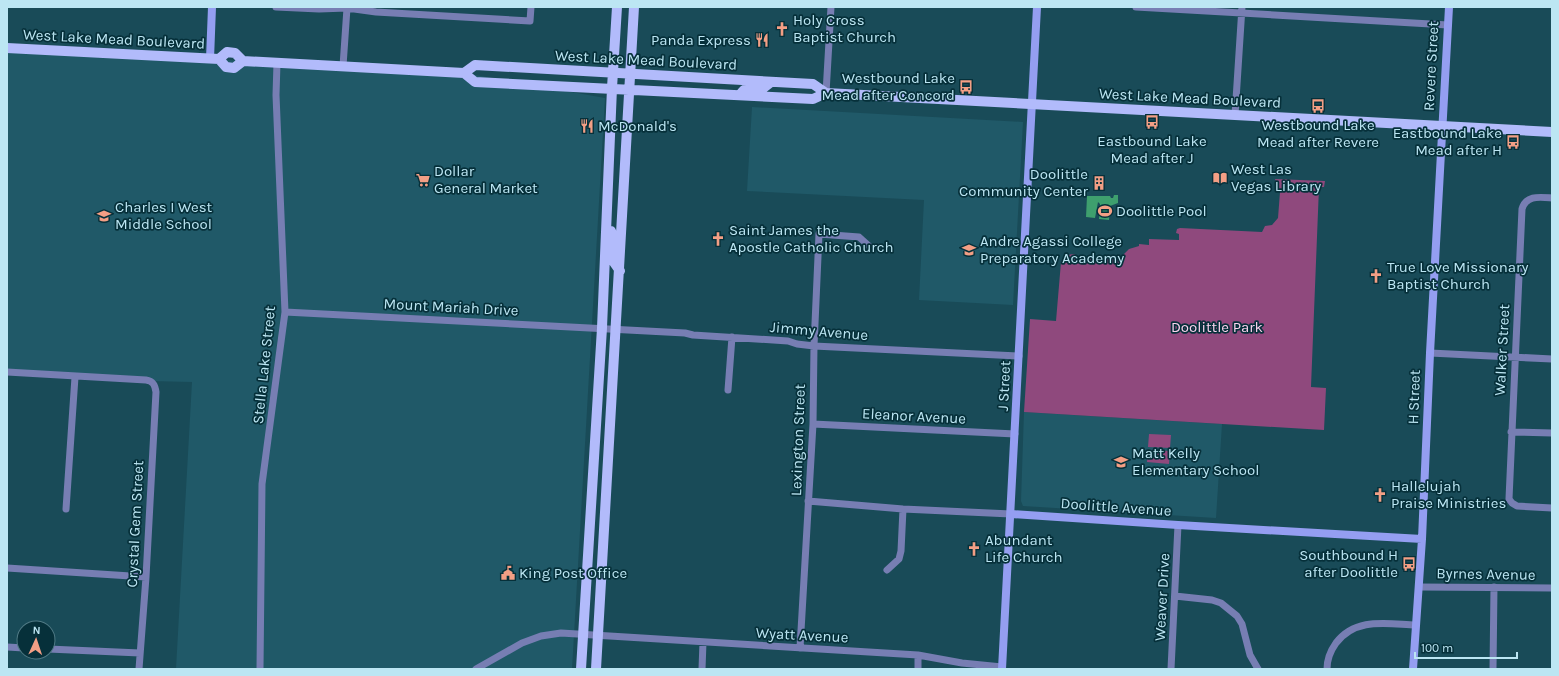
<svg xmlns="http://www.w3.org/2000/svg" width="1559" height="676" font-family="Karla,sans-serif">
  <rect width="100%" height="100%" fill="#194b58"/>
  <!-- built -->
  <path fill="#205968" d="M7 48 464 73 605 98 572 669H176L192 382 150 381 7 372Z
    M752 107 1023 122 1013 305 919 300 924 200 747 191Z
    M1024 412 1222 424 1216 518 1023 506 1021 501Z"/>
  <!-- green -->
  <path fill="#8f497d" d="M1275 179 1325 181 1324 187H1319L1311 387 1326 388 1324 430 1024 412 1030 319 1056 321 1061 262C1065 257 1067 254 1075 254L1076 258 1082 261 1093 258 1119 259 1129 249 1139 246V244L1149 245V239L1179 240V234L1176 233 1177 229 1180 228 1262 232 1265 226 1272 225 1278 218 1280 192Z
    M1149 434 1171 435 1170 448 1148 447Z
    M1148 450 1170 451 1169 464 1147 462Z"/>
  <!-- water -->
  <path fill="#3e9f6e" d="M1114 195H1118V203L1110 206 1109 220 1099 219 1100 204 1098 202 1095 218 1086 217 1087 196H1110L1111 198H1113Z"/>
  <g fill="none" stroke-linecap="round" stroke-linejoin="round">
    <!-- street -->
    <path stroke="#777eb3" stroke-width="7" d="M276 7 319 9 347 8 376 12 530 21 531 7
      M1136 7 1448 25
      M343 66 347 8
      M826 93 831 7
      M1235 115 1242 7
      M1552 198C1539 197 1526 195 1522 209L1509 499 1512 503 1517 506 1552 508
      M285 312 685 333 693 335 788 341 797 344 814 346 1019 356
      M1430 353 1552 359
      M7 372 146 380C153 381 155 385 156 392L146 577 139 669
      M728 390 732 337
      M813 424 1015 434
      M1511 432 1552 433
      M808 501 903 509 1011 514
      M66 509 75 377
      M7 568 146 577
      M887 570 899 559 901 551 903 509
      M1419 587 1552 588
      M1175 596 1212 600 1221 603 1237 616 1242 624 1250 655 1258 669
      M7 647 24 648
      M800 648 813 424 814 346 819 234 859 237 869 246
      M48 649 140 653
      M260 669 262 484 285 312 276 95 277 63
      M476 669 522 643 541 636 561 633 918 655 962 663 1002 667
      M702 669 703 642
      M918 669V655
      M1171 669 1178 525
      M1327 669C1327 660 1331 650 1336 643 1356 617 1386 624 1416 625
      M1493 669 1494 587"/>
    <!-- secondary -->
    <path stroke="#949ef1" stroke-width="8" d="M210 59 212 7
      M1011 514 1178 525 1422 539
      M1002 669 1037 7
      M1413 669 1422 539 1430 353 1449 7"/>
    <!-- primary -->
    <path stroke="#b2bbfb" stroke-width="10" d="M7 48 219 59 227 52 235 53 243 61
      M219 59 226 67 234 68 243 61 464 73 475 82 813 99 826 93
      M464 73 475 65 813 84 826 93 1552 132
      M740 95C746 85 751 88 762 89L771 82
      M611 231 613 237V261L620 271
      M581 669 602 328 612 88 617 7
      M596 669 634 7"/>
  </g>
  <!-- icons -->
  <defs>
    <symbol id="church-bare" viewBox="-9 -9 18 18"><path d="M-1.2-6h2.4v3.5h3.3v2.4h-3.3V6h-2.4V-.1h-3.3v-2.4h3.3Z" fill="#f39f85" stroke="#06303a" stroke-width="2.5" paint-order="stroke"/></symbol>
    <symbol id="restaurant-bare" viewBox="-9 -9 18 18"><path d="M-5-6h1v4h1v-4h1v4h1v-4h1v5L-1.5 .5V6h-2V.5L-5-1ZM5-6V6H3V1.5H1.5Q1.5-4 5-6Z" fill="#f39f85" stroke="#06303a" stroke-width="2.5" paint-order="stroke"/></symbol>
    <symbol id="bus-bare" viewBox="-9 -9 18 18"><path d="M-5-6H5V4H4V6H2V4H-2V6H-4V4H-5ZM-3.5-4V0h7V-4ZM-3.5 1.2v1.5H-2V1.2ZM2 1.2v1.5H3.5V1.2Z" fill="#f39f85" stroke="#06303a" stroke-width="2.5" paint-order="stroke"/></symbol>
    <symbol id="library-bare" viewBox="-9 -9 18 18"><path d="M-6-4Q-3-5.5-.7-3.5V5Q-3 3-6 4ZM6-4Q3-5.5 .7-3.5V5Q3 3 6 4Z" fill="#f39f85" stroke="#06303a" stroke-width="2.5" paint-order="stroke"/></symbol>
    <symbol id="supermarket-bare" viewBox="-9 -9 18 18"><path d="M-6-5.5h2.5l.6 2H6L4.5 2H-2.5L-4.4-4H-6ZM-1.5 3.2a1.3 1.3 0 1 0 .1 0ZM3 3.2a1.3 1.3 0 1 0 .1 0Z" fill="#f39f85" stroke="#06303a" stroke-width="2.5" paint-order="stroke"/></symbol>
    <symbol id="building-bare" viewBox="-9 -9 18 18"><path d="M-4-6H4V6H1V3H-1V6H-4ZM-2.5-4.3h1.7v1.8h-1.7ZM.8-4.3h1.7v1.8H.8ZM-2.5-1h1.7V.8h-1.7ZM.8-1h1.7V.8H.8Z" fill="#f39f85" stroke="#06303a" stroke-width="2.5" paint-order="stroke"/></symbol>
    <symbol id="stadium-bare" viewBox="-9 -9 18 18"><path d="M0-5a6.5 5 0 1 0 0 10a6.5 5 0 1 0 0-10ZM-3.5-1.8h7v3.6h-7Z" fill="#f39f85" stroke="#06303a" stroke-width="2.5" paint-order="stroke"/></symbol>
    <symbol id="school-bare" viewBox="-9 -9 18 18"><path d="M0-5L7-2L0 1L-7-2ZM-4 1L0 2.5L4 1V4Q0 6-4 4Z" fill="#f39f85" stroke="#06303a" stroke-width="2.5" paint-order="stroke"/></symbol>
    <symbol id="civic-bare" viewBox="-9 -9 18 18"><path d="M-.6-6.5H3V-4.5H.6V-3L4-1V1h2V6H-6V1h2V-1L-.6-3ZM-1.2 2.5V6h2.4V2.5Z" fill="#f39f85" stroke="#06303a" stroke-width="2.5" paint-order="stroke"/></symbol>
  </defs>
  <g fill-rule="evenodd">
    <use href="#church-bare" x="772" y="19" width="20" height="20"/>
    <use href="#restaurant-bare" x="752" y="30" width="20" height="20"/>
    <use href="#bus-bare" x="956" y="77" width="20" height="20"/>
    <use href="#bus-bare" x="1308" y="96" width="20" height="20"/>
    <use href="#bus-bare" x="1142" y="112" width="20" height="20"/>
    <use href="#restaurant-bare" x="577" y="116" width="20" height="20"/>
    <use href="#bus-bare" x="1503" y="132" width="20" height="20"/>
    <use href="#library-bare" x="1210" y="168" width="20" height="20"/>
    <use href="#supermarket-bare" x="413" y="170" width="20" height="20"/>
    <use href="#building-bare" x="1089" y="173" width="20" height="20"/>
    <use href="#stadium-bare" x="1095" y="201" width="20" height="20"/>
    <use href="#school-bare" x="94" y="206" width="20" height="20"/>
    <use href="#church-bare" x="708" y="229" width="20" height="20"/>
    <use href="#school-bare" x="959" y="240" width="20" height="20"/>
    <use href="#church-bare" x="1366" y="266" width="20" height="20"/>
    <use href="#school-bare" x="1111" y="452" width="20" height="20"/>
    <use href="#church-bare" x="1370" y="485" width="20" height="20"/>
    <use href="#church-bare" x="964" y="539" width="20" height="20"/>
    <use href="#bus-bare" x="1399" y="554" width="20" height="20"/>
    <use href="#civic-bare" x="498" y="563" width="20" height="20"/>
  </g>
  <g text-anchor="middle" stroke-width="3.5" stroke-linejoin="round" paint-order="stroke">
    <!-- poi labels -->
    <g font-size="15" fill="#bce6f3" stroke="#06303a" text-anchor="start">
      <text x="793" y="25">Holy Cross<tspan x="793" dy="17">Baptist Church</tspan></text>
      <text x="751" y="45" text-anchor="end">Panda Express</text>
      <text x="955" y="83" text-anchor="end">Westbound Lake<tspan x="955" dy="17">Mead after Concord</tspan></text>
      <text x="1318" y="130" text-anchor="middle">Westbound Lake<tspan x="1318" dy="17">Mead after Revere</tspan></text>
      <text x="598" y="131">McDonald's</text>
      <text x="1502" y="138" text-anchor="end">Eastbound Lake<tspan x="1502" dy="17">Mead after H</tspan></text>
      <text x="1152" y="146" text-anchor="middle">Eastbound Lake<tspan x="1152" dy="17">Mead after J</tspan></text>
      <text x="1231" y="174">West Las<tspan x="1231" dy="17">Vegas Library</tspan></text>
      <text x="434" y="176">Dollar<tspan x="434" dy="17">General Market</tspan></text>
      <text x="1088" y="179" text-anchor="end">Doolittle<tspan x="1088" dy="17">Community Center</tspan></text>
      <text x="115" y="212">Charles I West<tspan x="115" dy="17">Middle School</tspan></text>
      <text x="1116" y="216">Doolittle Pool</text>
      <text x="729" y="235">Saint James the<tspan x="729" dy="17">Apostle Catholic Church</tspan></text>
      <text x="980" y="246">Andre Agassi College<tspan x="980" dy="17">Preparatory Academy</tspan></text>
      <text x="1387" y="272">True Love Missionary<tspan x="1387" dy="17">Baptist Church</tspan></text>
      <text x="1132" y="458">Matt Kelly<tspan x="1132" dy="17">Elementary School</tspan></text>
      <text x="1391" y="491">Hallelujah<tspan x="1391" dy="17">Praise Ministries</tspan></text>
      <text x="985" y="545">Abundant<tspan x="985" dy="17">Life Church</tspan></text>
      <text x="1398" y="560" text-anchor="end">Southbound H<tspan x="1398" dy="17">after Doolittle</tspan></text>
      <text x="519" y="578">King Post Office</text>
    </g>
    <!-- street labels -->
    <g font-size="15" fill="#bce6f3" stroke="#06303a">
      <text transform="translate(114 39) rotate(3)" y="5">West Lake Mead Boulevard</text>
      <text transform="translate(646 60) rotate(3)" y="5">West Lake Mead Boulevard</text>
      <text transform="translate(1431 66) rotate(-87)" y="5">Revere Street</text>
      <text transform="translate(1190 98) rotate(3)" y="5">West Lake Mead Boulevard</text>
      <text transform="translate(451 307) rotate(3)" y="5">Mount Mariah Drive</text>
      <text transform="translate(819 331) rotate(5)" y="5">Jimmy Avenue</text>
      <text transform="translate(1502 350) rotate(-87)" y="5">Walker Street</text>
      <text transform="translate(264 365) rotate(-84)" y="5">Stella Lake Street</text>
      <text transform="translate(1004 386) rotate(-87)" y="5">J Street</text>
      <text transform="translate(1414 397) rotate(-88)" y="5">H Street</text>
      <text transform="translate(914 416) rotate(3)" y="5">Eleanor Avenue</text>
      <text transform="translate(798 440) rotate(-88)" y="5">Lexington Street</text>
      <text transform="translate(1116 507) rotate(4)" y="5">Doolittle Avenue</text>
      <text transform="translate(135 524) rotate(-87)" y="5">Crystal Gem Street</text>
      <text transform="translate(1486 574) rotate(1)" y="5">Byrnes Avenue</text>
      <text transform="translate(1162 597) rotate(-87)" y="5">Weaver Drive</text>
      <text transform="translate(802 635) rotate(3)" y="5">Wyatt Avenue</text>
    </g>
    <!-- park labels -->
    <g font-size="15" fill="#fcd3ef" stroke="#06303a">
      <text x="1217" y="332">Doolittle Park</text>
    </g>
  </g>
  <!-- border -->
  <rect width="1559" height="676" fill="none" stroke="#bce6f3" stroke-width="16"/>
  <!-- north arrow -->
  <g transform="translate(36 640) rotate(3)"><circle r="19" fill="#06303a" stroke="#4f7984"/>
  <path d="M0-3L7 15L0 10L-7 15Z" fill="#f39f85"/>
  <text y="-6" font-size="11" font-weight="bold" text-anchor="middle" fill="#bce6f3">N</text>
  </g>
  <!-- scale -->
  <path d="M1415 652v6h102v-6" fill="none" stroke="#bce6f3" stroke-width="2"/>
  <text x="1421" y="652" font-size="12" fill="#bce6f3" stroke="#06303a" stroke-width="3" paint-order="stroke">100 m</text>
</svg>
